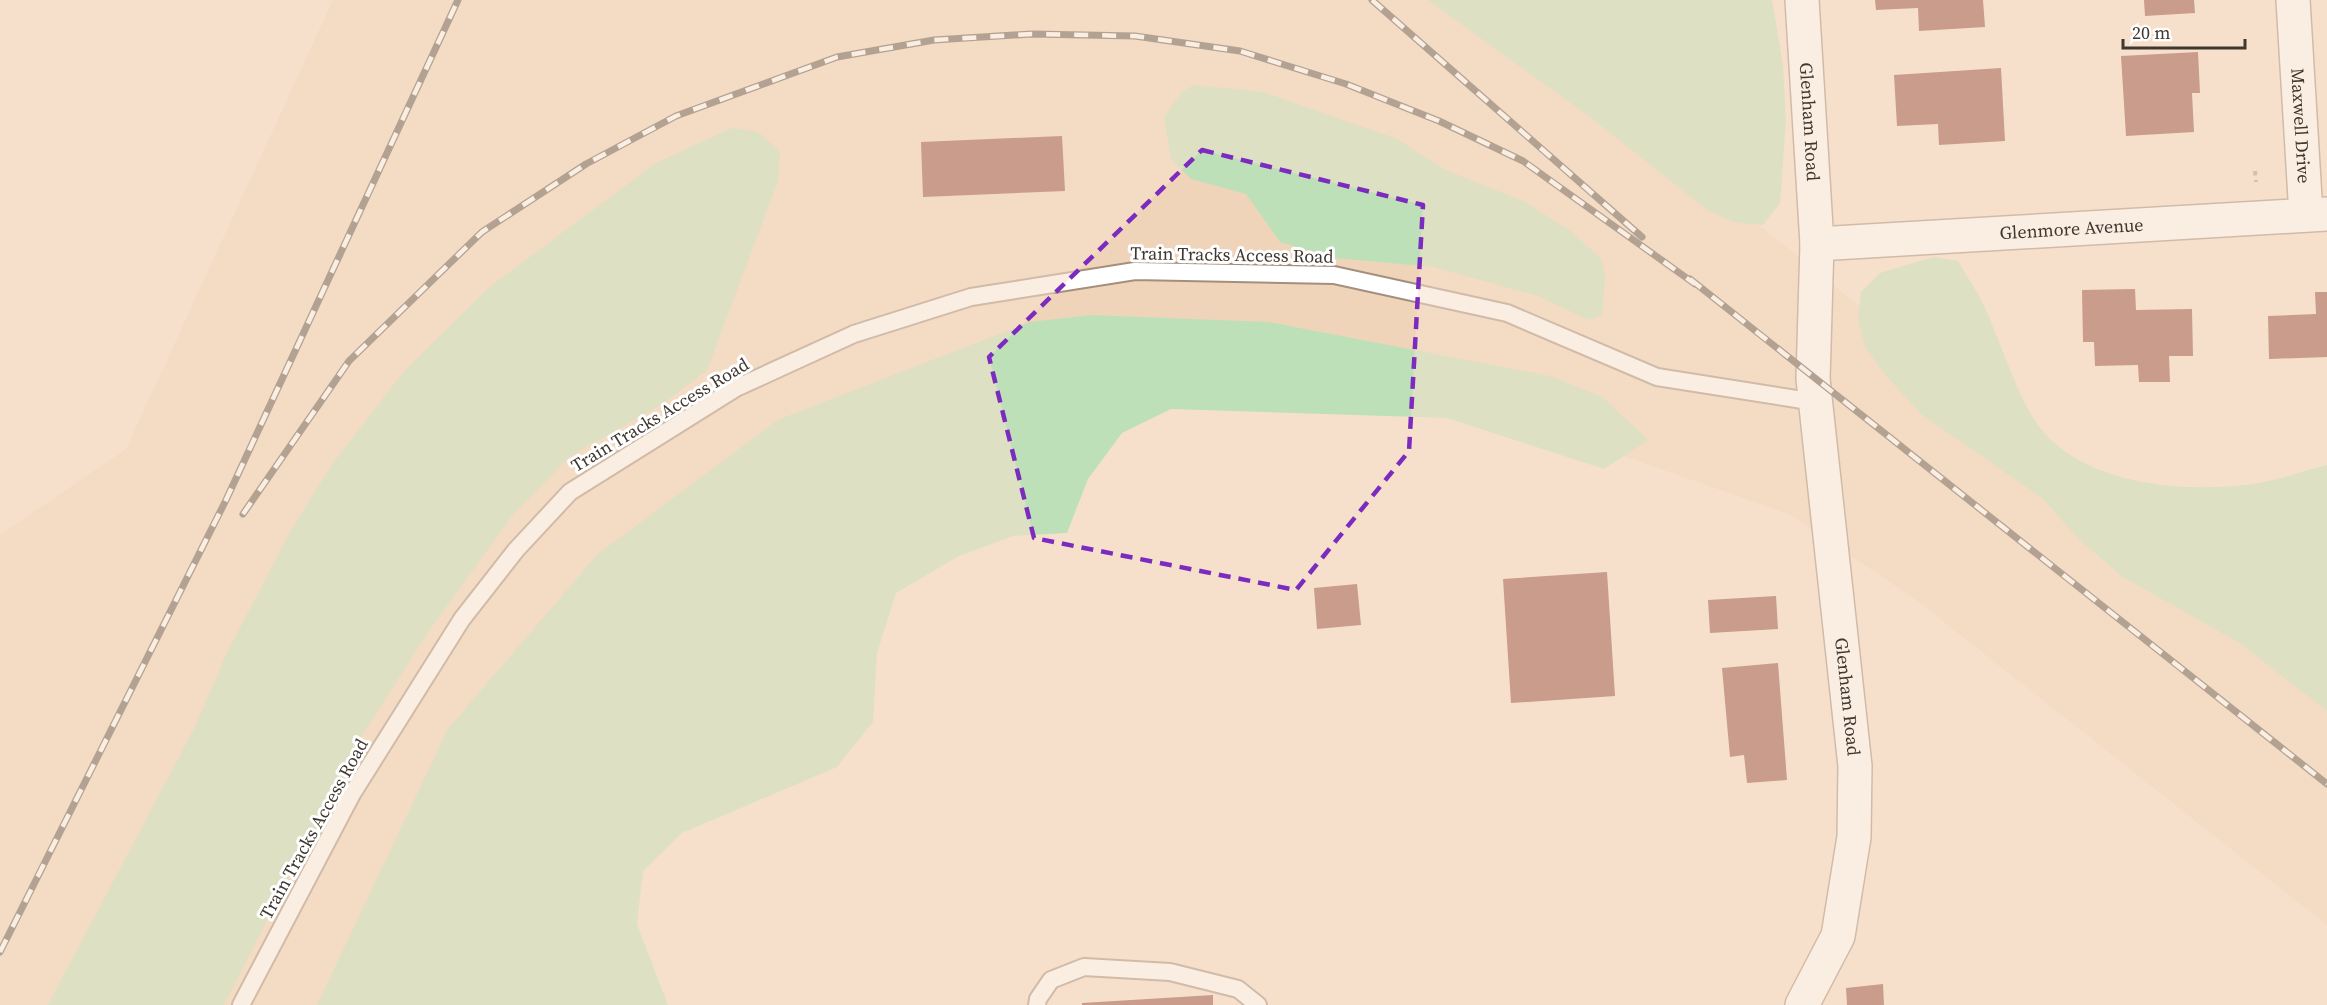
<svg xmlns="http://www.w3.org/2000/svg" width="2327" height="1005" font-family="'Source Serif 4',serif">
  <rect width="100%" height="100%" fill="#f6e0cc"/>
  <!-- built -->
  <path fill="#efd4ba" d="M333 0H1480L2002 421 2327 676V925L1915 599 1789 514 1430 388 969 394 414 1005H0V535L126 449Z"/>
  <!-- green -->
  <path fill="#bee0b9" d="M1428 0H1772L1783 64 1786 121 1780 203 1763 225 1734 222 1709 211 1590 117Z
    M1194 85 1263 92 1397 139 1445 170 1525 202 1572 232 1601 259 1605 274 1602 315 1589 320 1538 296 1434 267 1335 258 1280 242 1246 194 1191 179 1171 159 1164 117 1182 92Z
    M732 128 758 132 780 152 778 181 707 370 664 403 569 457 511 517 428 632 358 742 224 1005H48L195 727 226 655 290 532 333 463 406 369 491 286 656 163Z
    M1933 257 1958 261C1967 277 1978 292 1985 308 2000 341 2011 377 2028 409 2066 484 2178 494 2252 484 2277 481 2302 471 2327 465V711L2240 643 2123 577 2080 540 2041 497 1921 414 1882 371 1865 346 1858 318 1861 292 1880 273Z
    M1091 315 1269 322 1550 376 1602 397 1648 440 1604 469 1447 418 1171 409 1122 433 1088 479 1067 533 1013 536 957 557 896 593 877 653 873 722 837 767 682 833 643 871 637 924 668 1005H317L448 729 598 554 778 420 1030 322Z"/>
  <!-- building -->
  <path fill="#93493f" d="M1875 0H1983L1985 27 1919 31 1918 8 1876 10Z
    M2144 0H2194L2195 13 2145 16Z
    M2198 52 2200 93H2192L2194 132 2126 136 2121 56Z
    M2001 68 2005 141 1939 145 1938 124 1897 126 1894 75Z
    M1062 136 1065 191 923 197 921 142Z
    M2135 289 2136 310 2192 309 2193 356H2169L2170 382H2139L2138 365 2095 366 2094 342H2083L2082 290Z
    M2315 292H2327V357L2269 359 2268 316 2316 314Z
    M1607 572 1615 696 1511 703 1503 579Z
    M1357 584 1361 625 1317 629 1314 588Z
    M1776 596 1778 629 1710 633 1708 600Z
    M1778 663 1787 780 1747 783 1744 755 1730 757 1722 668Z
    M1883 984 1884 1005H1847L1846 988Z
    M1213 995V1005H1082V1003Z"/>
  <g fill="none" stroke-linecap="round" stroke-linejoin="round">
    <defs>
      <path id="lane" d="M241 1005 352 794 462 619 516 550 570 492 736 388 854 334 971 297 1135 271 1334 275 1507 313 1657 377 1815 402
        M1037 1005 1038 999 1051 980 1084 967 1170 972 1238 989 1258 1005"/>
      <g id="street">
        <path id="s1" d="M1802 0 1817 244 1813 379 1855 766 1854 837 1838 936 1802 1005"/>
        <path id="s2" d="M2293 0 2306 215"/>
        <path id="s3" d="M1817 244 2327 214"/>
      </g>
    </defs>
    <!-- lane casing -->
    <use href="#lane" stroke="#a48f7c" stroke-width="20"/>
    <!-- street casing -->
    <use href="#street" stroke="#a48f7c" stroke-width="36"/>
    <!-- path -->
    <path stroke="#a9998a" stroke-width="4" stroke-dasharray="4.5 4.5" stroke-linecap="butt" d="M2255 171 2256 182"/>
    <!-- lane -->
    <use href="#lane" stroke="#fff" stroke-width="16"/>
    <!-- street -->
    <use href="#street" stroke="#fff" stroke-width="33"/>
    <defs>
      <path id="rail" d="M1372 0 1642 237
        M1690 279 2327 784
        M243 514 349 361 482 232 586 164 676 116 837 57 934 40 1032 34 1135 36 1240 51 1346 84 1439 121 1523 161 1695 284
        M0 952 226 500 458 0"/>
    </defs>
    <!-- rail casing -->
    <use href="#rail" stroke="#62574d" stroke-width="7"/>
    <!-- rail -->
    <use href="#rail" stroke="#fff" stroke-width="4.5" stroke-dasharray="14" stroke-linecap="butt"/>
  </g>
  <!-- marked area -->
  <path d="M0 0H2327V1005H0ZM1202 150 1423 205 1409 451 1296 590 1034 538 989 357Z" fill="#f6e0cc" fill-opacity=".55" fill-rule="evenodd"/>
  <path fill="none" stroke="#7b2cbf" stroke-width="4.5" stroke-dasharray="12 8" stroke-linejoin="round" d="M1202 150 1423 205 1409 451 1296 590 1034 538 989 357Z"/>
  <g text-anchor="middle" stroke-width="6" stroke-linejoin="round" paint-order="stroke">
    <!-- street labels -->
    <g font-size="18" fill="#40372f" stroke="#fff">
      <text dy="6" stroke="none"><textPath href="#s1" startOffset="122">Glenham Road</textPath></text>
      <text dy="6" stroke="none"><textPath href="#s2" startOffset="126">Maxwell Drive</textPath></text>
      <text dy="6" stroke="none"><textPath href="#s3" startOffset="255">Glenmore Avenue</textPath></text>
      <text transform="translate(1232 255) rotate(1)" y="6">Train Tracks Access Road</text>
      <text transform="translate(660 415) rotate(-31)" y="6">Train Tracks Access Road</text>
      <text dy="6" stroke="none"><textPath href="#s1" startOffset="699">Glenham Road</textPath></text>
      <text transform="translate(314 829) rotate(-61)" y="6">Train Tracks Access Road</text>
    </g>
  </g>
  <!-- scale -->
  <path d="M2123 39v9h122v-9" fill="none" stroke="#40372f" stroke-width="3"/>
  <text x="2132" y="39" font-size="18" fill="#40372f" stroke="#ffffff" stroke-width="4.5" paint-order="stroke">20 m</text>
</svg>
